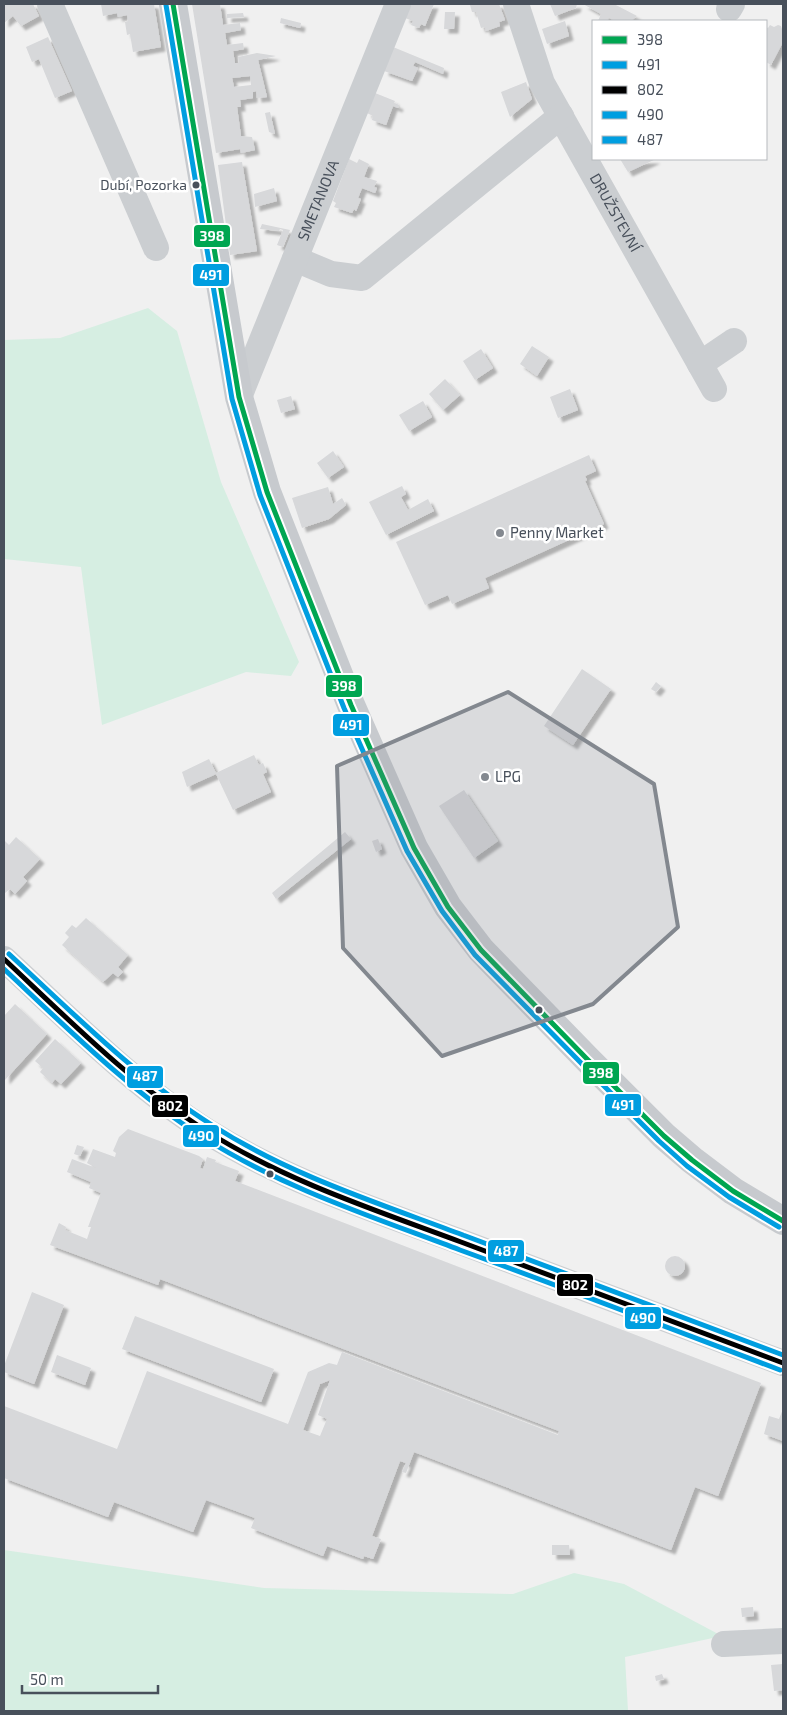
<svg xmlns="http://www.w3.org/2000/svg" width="787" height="1715" font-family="'Exo 2',sans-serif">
  <defs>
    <filter id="shadow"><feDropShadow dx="4.5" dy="4.5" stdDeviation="1" flood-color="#0004"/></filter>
  </defs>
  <rect width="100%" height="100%" fill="#f0f0f0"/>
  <!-- green -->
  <path fill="#d6eee2" d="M148 308 177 331 221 482 299 662 291 676 246 672 102 725 81 567 4 559V340L60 338Z
    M4 1550 264 1588 513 1594 574 1573 624 1584 722 1636 625 1657 628 1711H4Z"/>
  <!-- building -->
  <path fill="#d7d8da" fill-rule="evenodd" filter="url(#shadow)" d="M4 4H33L39 16 21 26 13 16 4 23Z
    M101 4H154L161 47 133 52 130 34 127 35 125 22 128 21 127 15 118 17 117 13 103 16Z
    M192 4H220L223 25 240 23 241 30 225 33 227 45 243 43 244 49 233 51 235 63H239L238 57 257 53 276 56 258 60 267 97 257 98 256 91 253 92V98L240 100 241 107H237L241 136 252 137 255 150 241 153 240 149 216 153ZM250 76 251 85 234 87 232 78Z
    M411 4H434L425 26 421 24 419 28 411 25 413 21 405 18Z
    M475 4H499L505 20 499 22 500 26 486 31 485 27 481 28 476 12H472L470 5Z
    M550 4H577L576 8 555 16Z
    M583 4H614L637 16 631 21H615L609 18 607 21H598L601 14Z
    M445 12H455L454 29H444Z
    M243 13 244 17 227 18V14Z
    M281 18 301 23 300 28 280 23Z
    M565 21 569 36 547 44 542 29Z
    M770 25 774 27 778 25 781 26 783 32V42L771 65 766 62V27L768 28Z
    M48 37 72 91 55 98 39 59 32 62 26 47Z
    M393 47 444 68 443 74 415 62 413 66 418 68 412 81 384 71Z
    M526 82 532 99 510 117 501 92Z
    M375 93 395 101 394 103 399 105 398 108 393 106 386 125 372 120 373 116 367 113Z
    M270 112 275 134 269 132 265 113Z
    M349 159 357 163 359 159 369 164 364 177 377 181 374 187 377 188 375 193 362 188 358 198 361 199 356 211 354 209 352 213 334 207 336 203 333 201Z
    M620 159H656L628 172Z
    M242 162 257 251 230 255 218 165Z
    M274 188 277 201 255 207 254 194Z
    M262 224 290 230 283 247 277 245 283 230 280 229 279 231 260 229Z
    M532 346 549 357 537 376 520 364Z
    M481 349 493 368 475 380 463 361Z
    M445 379 460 395 443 410 429 394Z
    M570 389 578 410 558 418 550 397Z
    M291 396 295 409 281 413 277 400Z
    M423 401 432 417 409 431 399 415Z
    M333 451 344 467 328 478 317 463Z
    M589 455 596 471 585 476 587 480 585 481 604 524 485 578 489 588 452 604 448 595 425 605 396 542Z
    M402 486 406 494 401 497 408 510 428 499 434 511 386 535 369 502Z
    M328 487 333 504 342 498 346 505 329 519 302 528 292 498Z
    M582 669 611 689 573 745 544 726Z
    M656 682 661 686 656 692 651 689Z
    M254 755 259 765 263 763 267 772 263 774 271 792 233 810 216 774 187 787 182 772 209 759 216 773Z
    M464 790 498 841 474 858 439 806Z
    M345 832 351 839 276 899 272 893Z
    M16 837 40 859 23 877 27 881 15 894 10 889 5 893 4 840 9 845Z
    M378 839 382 849 376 852 372 841Z
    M86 918 128 955 118 967 123 972 118 977 113 973 103 982 62 945 69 937 65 933 72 925 76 928Z
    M15 1004 47 1034 5 1080 4 1016Z
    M55 1039 81 1063 61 1084 55 1079 52 1083 40 1072 43 1068 35 1061Z
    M128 1129 199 1156 203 1159 200 1168 203 1169 207 1157 216 1160 215 1162 239 1171 235 1181 761 1383 718 1496 695 1487 671 1550 414 1452 406 1473 402 1472 406 1463 400 1461 372 1536 381 1539 373 1559 364 1556 363 1559 327 1546 323 1556 251 1528 255 1518 206 1500 193 1532 114 1502 108 1517 4 1478V1406L117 1449 147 1371 288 1424 308 1372 329 1363 337 1365 342 1352 558 1435 559 1431 160 1279 158 1285 50 1245 59 1223 66 1227 65 1230 87 1239 91 1227H88L101 1193 89 1188 91 1182 67 1172 72 1159 96 1168 87 1163 93 1149 115 1157 116 1153 113 1151 119 1137ZM330 1380 318 1415 327 1419 320 1436 303 1430 320 1384Z
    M77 1145 84 1147 80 1156 74 1154Z
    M665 1266a10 10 0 1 1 20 0a10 10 0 1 1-20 0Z
    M32 1292 64 1305 34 1384 4 1372V1366Z
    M135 1316 274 1369 261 1402 122 1349Z
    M57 1355 91 1368 85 1385 51 1372Z
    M783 1409V1441L764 1434 769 1416 779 1419Z
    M552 1545H569L570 1555H552Z
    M753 1607 754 1616 742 1617 741 1608Z
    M783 1664V1690L774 1691 771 1665Z
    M662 1674 664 1679 656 1681 655 1676Z"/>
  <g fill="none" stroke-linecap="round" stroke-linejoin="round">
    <!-- minor -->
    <g stroke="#cbced1" stroke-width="26">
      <path d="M50 4 156 248"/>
      <path id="s1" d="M516 4 542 83 714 389"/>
      <path d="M729 9 732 4"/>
      <path d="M295 259 331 274 362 278 561 116"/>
      <path d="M700 364 734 341"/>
      <path id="s2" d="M239 397 398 4"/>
      <path d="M4 959C69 1019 132 1084 208 1132 286 1181 375 1210 461 1242 568 1282 676 1323 783 1363"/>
      <path d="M724 1644 783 1641"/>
    </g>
    <!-- major -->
    <path stroke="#c7cace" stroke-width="28" d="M173 4 239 397 267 492 351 705 414 848 448 907 481 950 588 1060 664 1136 692 1160 733 1191 783 1221"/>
    <defs>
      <path id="bus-1" d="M173 4 239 397 267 492 351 705 414 848 448 907 481 950 588 1060 664 1136 692 1160 733 1191 783 1221"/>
      <path id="bus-2" d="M166 5 232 399 260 495 344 708 407 851 442 911 475 955 583 1065 659 1141 687 1166 729 1197 779 1227"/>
      <path id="bus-3" d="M4 959C69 1020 132 1084 208 1132 286 1181 375 1210 461 1242 569 1282 676 1323 783 1363"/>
      <path id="bus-4" d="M4 969C67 1028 130 1091 204 1138 283 1188 373 1217 460 1250 567 1289 674 1330 780 1370"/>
      <path id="bus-5" d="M9 954C74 1014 137 1078 212 1125 289 1175 378 1203 463 1235 570 1275 677 1315 783 1355"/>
    </defs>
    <!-- bus-1 casing -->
    <use href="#bus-1" stroke="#fff" stroke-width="9"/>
    <!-- bus-2 casing -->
    <use href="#bus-2" stroke="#fff" stroke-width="9"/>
    <!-- bus-3 casing -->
    <use href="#bus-3" stroke="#fff" stroke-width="9"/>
    <!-- bus-4 casing -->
    <use href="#bus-4" stroke="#fff" stroke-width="9"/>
    <!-- bus-5 casing -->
    <use href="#bus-5" stroke="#fff" stroke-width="9"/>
    <!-- bus-1 -->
    <use href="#bus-1" stroke="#00a651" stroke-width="5"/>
    <!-- bus-2 -->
    <use href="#bus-2" stroke="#009ee0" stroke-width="5"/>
    <!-- bus-3 -->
    <use href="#bus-3" stroke="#000" stroke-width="5"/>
    <!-- bus-4 -->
    <use href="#bus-4" stroke="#009ee0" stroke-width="5"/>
    <!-- bus-5 -->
    <use href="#bus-5" stroke="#009ee0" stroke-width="5"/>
  </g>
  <!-- marked area -->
  <path fill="#83888f" fill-opacity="0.2" stroke="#83888f" stroke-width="4" stroke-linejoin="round" d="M508 692 654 784 678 927 593 1004 442 1056 343 948 337 766Z"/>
  <!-- markers -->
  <g fill="#48505b" stroke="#fff" stroke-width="2">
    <circle cx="196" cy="185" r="4.5"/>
    <circle cx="539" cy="1010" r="4.5"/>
    <circle cx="270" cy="1174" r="4.5"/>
  </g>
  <g fill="#83888f" stroke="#fff" stroke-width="2">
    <circle cx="500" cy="533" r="5"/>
    <circle cx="485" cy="777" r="5"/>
  </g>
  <g text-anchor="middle" stroke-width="5" stroke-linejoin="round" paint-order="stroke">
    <!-- bus labels -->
    <g font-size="14" fill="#48505b" stroke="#fff" text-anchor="end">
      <text x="187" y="190">Dubí, Pozorka</text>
    </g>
    <!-- street labels -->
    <g font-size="15" fill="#48505b" stroke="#fff">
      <text dy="5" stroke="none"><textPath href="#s2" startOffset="212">SMETANOVA</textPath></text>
      <text dy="5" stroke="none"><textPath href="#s1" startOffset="232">DRUŽSTEVNÍ</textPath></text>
    </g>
    <!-- poi labels -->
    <g font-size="15" fill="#48505b" stroke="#fff" text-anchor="start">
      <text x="510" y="538">Penny Market</text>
      <text x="495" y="782">LPG</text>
    </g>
  </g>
  <g stroke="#fff" stroke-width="2">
    <rect x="193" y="224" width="38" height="24" rx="5" fill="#00a651"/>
    <rect x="192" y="263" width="38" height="24" rx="5" fill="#009ee0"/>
    <rect x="325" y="674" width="38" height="24" rx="5" fill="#00a651"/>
    <rect x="332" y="713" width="38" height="24" rx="5" fill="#009ee0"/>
    <rect x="582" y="1061" width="38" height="24" rx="5" fill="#00a651"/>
    <rect x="126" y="1065" width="38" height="24" rx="5" fill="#009ee0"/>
    <rect x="604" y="1093" width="38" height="24" rx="5" fill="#009ee0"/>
    <rect x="151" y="1094" width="38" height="24" rx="5" fill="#000"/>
    <rect x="182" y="1124" width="38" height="24" rx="5" fill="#009ee0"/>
    <rect x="487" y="1239" width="38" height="24" rx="5" fill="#009ee0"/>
    <rect x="556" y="1273" width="38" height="24" rx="5" fill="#000"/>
    <rect x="624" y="1306" width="38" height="24" rx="5" fill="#009ee0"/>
  </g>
  <g font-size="14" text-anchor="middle" font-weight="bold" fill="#fff">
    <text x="212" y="241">398</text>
    <text x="211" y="280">491</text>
    <text x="344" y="691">398</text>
    <text x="351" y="730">491</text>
    <text x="601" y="1078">398</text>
    <text x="145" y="1081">487</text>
    <text x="623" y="1110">491</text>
    <text x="170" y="1111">802</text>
    <text x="201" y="1141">490</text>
    <text x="506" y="1256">487</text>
    <text x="575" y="1290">802</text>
    <text x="643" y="1323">490</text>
  </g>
  <!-- border -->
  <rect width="787" height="1715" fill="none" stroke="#48505b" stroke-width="10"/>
  <!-- legend -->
  <rect x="592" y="20" width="175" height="140" fill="#ffffff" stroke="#b6b9bd"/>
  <rect x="602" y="36" width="25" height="8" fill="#00a651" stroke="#b6b9bd"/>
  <text x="637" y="45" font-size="15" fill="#48505b">398</text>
  <rect x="602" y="61" width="25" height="8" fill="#009ee0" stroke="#b6b9bd"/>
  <text x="637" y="70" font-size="15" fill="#48505b">491</text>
  <rect x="602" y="86" width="25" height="8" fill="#000000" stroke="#b6b9bd"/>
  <text x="637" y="95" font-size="15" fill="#48505b">802</text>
  <rect x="602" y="111" width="25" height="8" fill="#009ee0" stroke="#b6b9bd"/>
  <text x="637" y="120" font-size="15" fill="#48505b">490</text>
  <rect x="602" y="136" width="25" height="8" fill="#009ee0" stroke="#b6b9bd"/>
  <text x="637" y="145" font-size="15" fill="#48505b">487</text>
  <!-- scale -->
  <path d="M22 1685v8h136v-8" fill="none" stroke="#48505b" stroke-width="2.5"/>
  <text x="30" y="1685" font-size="15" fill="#48505b" stroke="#ffffff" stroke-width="4" paint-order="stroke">50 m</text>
</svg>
